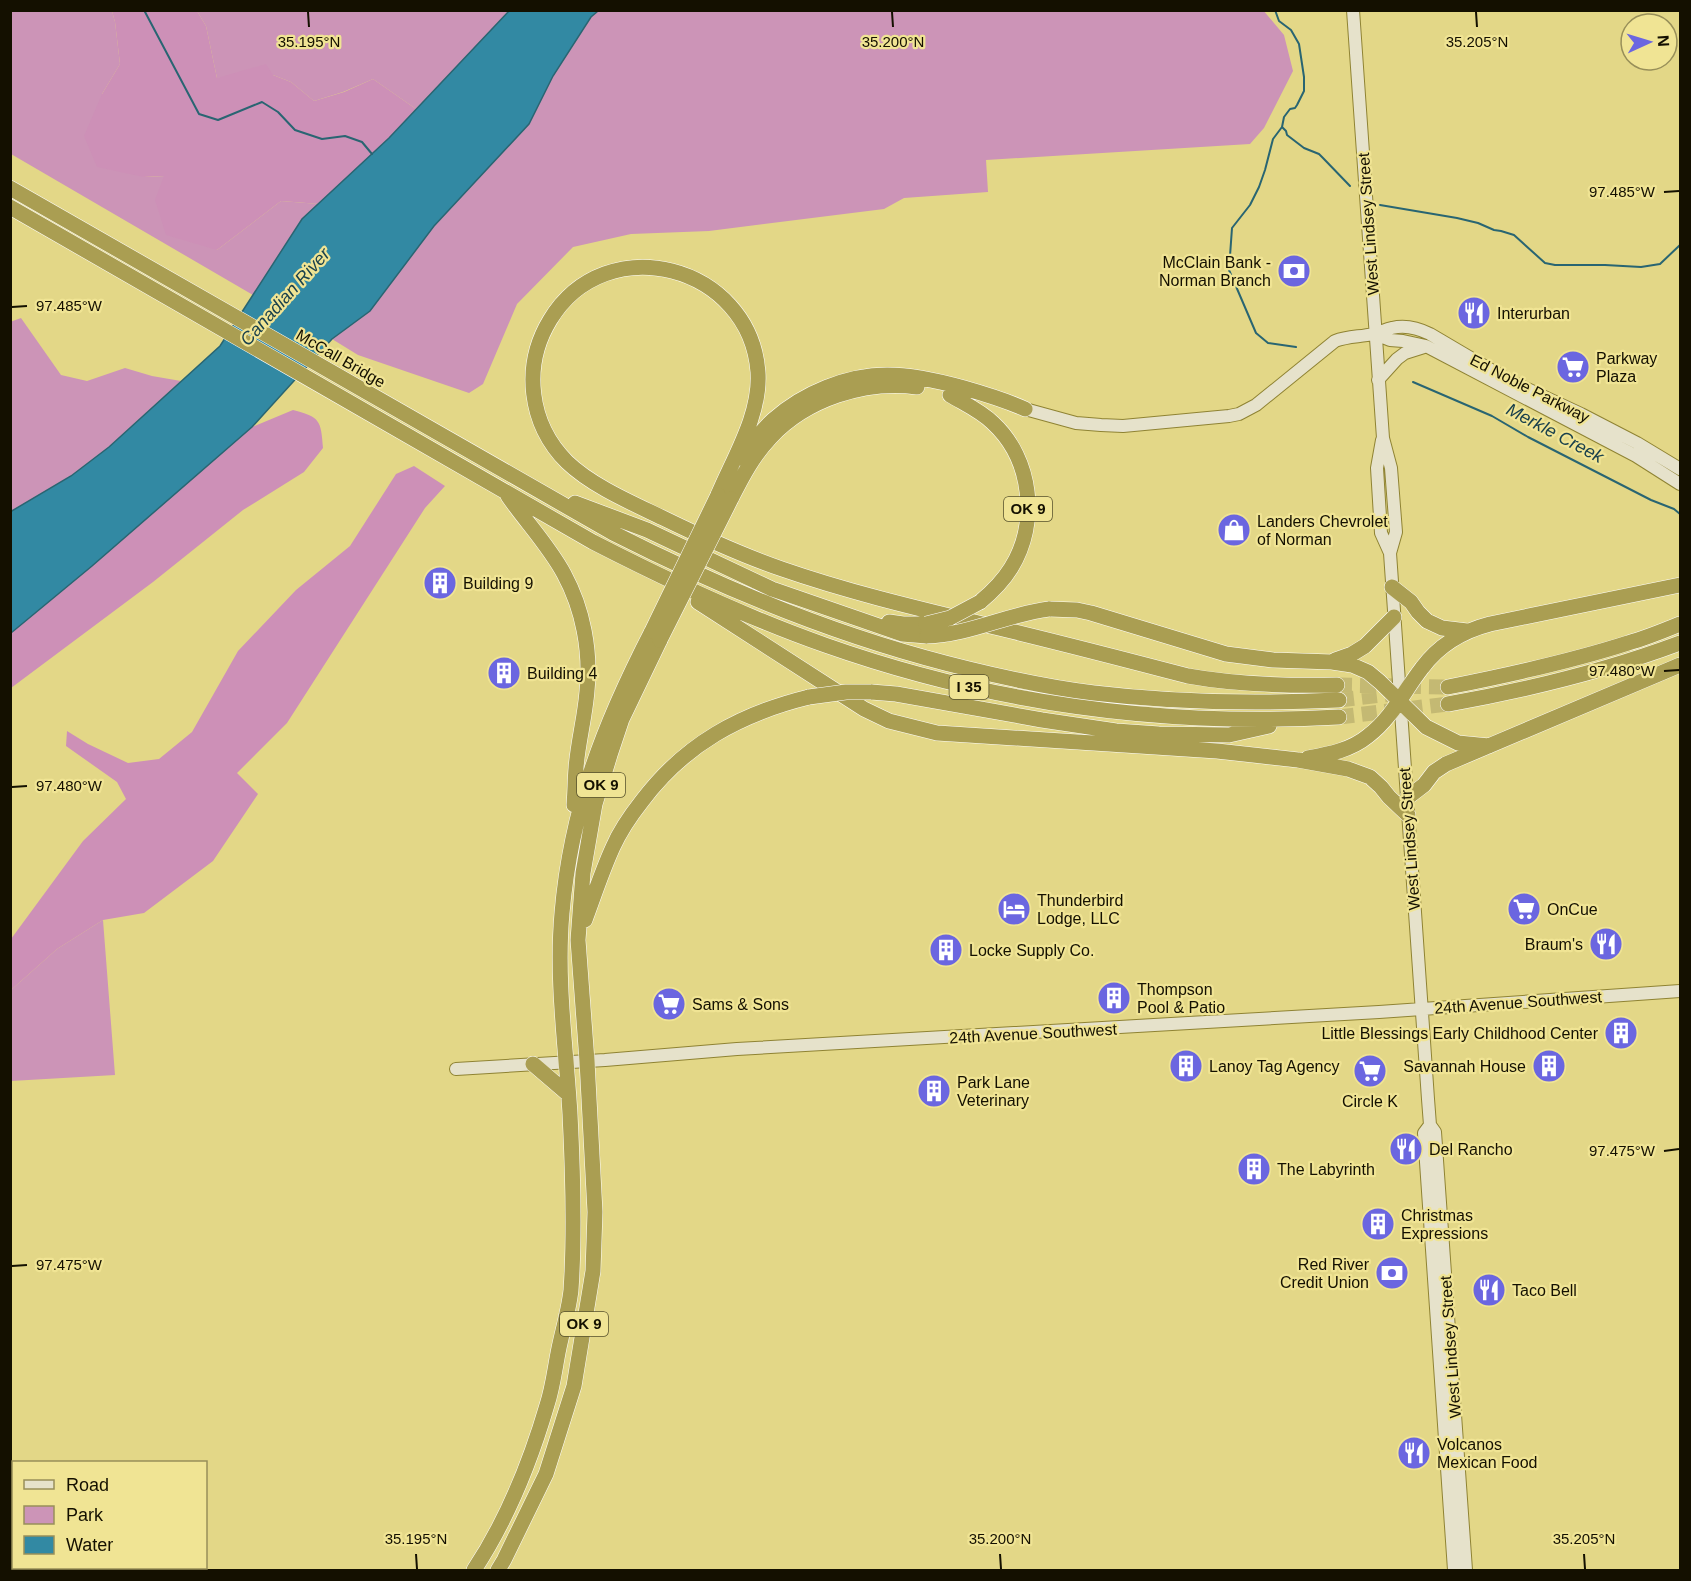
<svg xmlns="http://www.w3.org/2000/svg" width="1691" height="1581" font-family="Helvetica,sans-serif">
  <rect width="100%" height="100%" fill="#e3d787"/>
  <!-- green -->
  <path fill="#cc94b7" d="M1263 10 1284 35 1293 71 1264 128 1250 144 986 160 988 192 904 198 884 209 709 231 631 234 573 247 517 304 483 384 469 393 358 355 332 339 370 311 434 226 529 124 553 76 591 17 598 11Z
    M11 11H112L115 22 120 64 102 94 144 177 165 176 217 250 281 201 319 204 302 219 253 295 11 154Z
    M197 11H509L416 109 373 79 343 92 314 101 291 82 273 75 217 78 206 26Z
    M21 318 61 375 87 381 125 368 152 376 181 381 109 447 71 476 11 512 10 322Z
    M103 920 115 1075 11 1081V990L57 949Z"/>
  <!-- forest -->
  <path fill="#cd90b7" d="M112 11H197L206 26 217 78 266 64 273 75 291 82 314 101 344 92 373 79 416 109 389 138 319 204 281 201 217 250 166 235 155 200 164 176 144 177 97 167 84 136 102 94 120 64 115 22Z
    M293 410C320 417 321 420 323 448L304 472 243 510 153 582 11 688V633L92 566 252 427Z
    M414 466 445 486 425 508 287 723 237 773 258 794 213 861 144 913 103 920 57 949 11 990V939L83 841 126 799 117 782 66 746 67 731 88 744 128 763 159 759 192 732 238 651 296 590 350 546 396 474Z"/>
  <!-- water -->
  <path fill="#3289a3" stroke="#296572" stroke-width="1.5" d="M509 11H598L591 17 553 76 529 124 434 226 370 311 332 339 252 427 92 566 11 633 10 512 71 476 109 447 220 346 302 219 389 138Z"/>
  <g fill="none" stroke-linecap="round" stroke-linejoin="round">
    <!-- stream -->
    <path stroke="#296572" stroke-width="2" d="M144 10 199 114 218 120 262 102 278 112 295 130 322 139 345 136 362 142 372 154
      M1275 10 1279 21 1291 30 1299 44 1304 77V91L1297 105 1295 108 1290 109 1284 117 1282 127 1273 139 1265 170 1259 187 1250 205 1232 228 1229 270 1256 333 1268 343 1296 347
      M1282 127 1286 131 1287 135 1304 148 1319 154 1323 158 1350 186
      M1380 205 1457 218 1478 223 1494 230 1501 231 1514 235 1545 263 1555 265H1605L1641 267 1660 264 1680 245
      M1413 382 1492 416 1528 437 1651 500 1674 509 1680 514"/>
    <!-- highway-tunnel -->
    <path stroke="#c4b973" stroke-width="15" stroke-dasharray="15 8" stroke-linecap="butt" d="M1337 685 1448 687
      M1339 700 1391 694
      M1339 717 1448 704"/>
    <defs>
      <path id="secondary" d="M1353 10 1383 438 1391 468 1396 532 1390 553 1428 1099 1430 1125 1435 1132 1466 1570
        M1375 334 1390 340 1403 341 1426 346 1636 456 1680 484
        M1378 380 1397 359 1405 353 1424 347
        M1025 409 1076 423 1101 425 1123 426 1229 416 1239 414 1256 405 1335 341C1348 336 1360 337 1373 334 1380 333 1385 329 1392 328 1404 325 1418 328 1430 334L1508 380 1581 414 1637 443 1680 469
        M1382 440 1377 468 1381 533 1390 553
        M456 1069 605 1060 737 1049 1379 1012 1680 991
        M1430 1125 1424 1133 1454 1570"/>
      <path id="highway" d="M10 188 613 533C728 591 844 639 969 669 1010 679 1052 688 1094 693 1177 703 1256 704 1339 700
        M10 207 593 542C669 581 745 617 825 645 992 704 1163 727 1339 717
        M950 395C965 404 981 411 993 423 1032 459 1039 523 1011 568 1003 581 992 592 980 602
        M741 458C751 445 761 431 773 420 803 393 847 375 887 375 913 375 939 381 964 388 985 394 1005 400 1025 409
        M718 495C734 457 761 414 758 372 750 265 606 227 550 320 522 366 529 424 567 462 592 486 632 503 663 518 702 537 741 555 782 569 854 594 929 611 1003 629 1065 644 1127 660 1188 676 1238 685 1287 686 1337 685
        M508 496C526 522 549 546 564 574 583 609 591 651 587 691 585 717 578 742 576 768 575 780 575 793 574 805
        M731 499C742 477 753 456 770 438 806 399 865 380 917 387
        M575 503 647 530 772 589 902 634 927 636
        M1392 587 1411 602 1418 612 1427 621 1442 628 1467 631
        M698 602 864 709 889 721 937 733 1217 751 1298 760 1348 769 1370 777 1381 787 1389 797 1408 815
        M1049 609 1077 610 1091 613 1226 654 1273 660 1332 662 1352 665 1368 672 1380 682 1426 727 1458 743 1489 746
        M889 622 903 624H926
        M1335 660 1352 654 1365 646 1394 617
        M1448 687C1509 675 1569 662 1628 643 1646 638 1663 631 1680 624
        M871 692 896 694 1042 720 1116 731 1159 734 1229 735 1269 726
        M1448 704C1527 690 1605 671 1680 643
        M1308 758C1330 754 1351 750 1368 736 1392 718 1404 691 1422 668 1439 645 1463 631 1490 624L1680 585
        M1407 798 1424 785 1434 772 1446 764 1680 665
        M585 920C594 896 602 871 613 847 620 831 631 815 642 801 685 744 740 714 809 697
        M533 1064 568 1094
        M474 1570C507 1520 530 1463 547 1405 553 1387 555 1367 559 1348 563 1329 569 1309 571 1290 575 1232 573 1173 570 1114 566 1047 556 980 562 913 571 808 604 724 652 631
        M498 1570 504 1560 546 1474 574 1386 593 1271 595 1212 587 1061 578 940 583 873 595 804 610 755 622 719 660 640"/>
    </defs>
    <!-- secondary casing -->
    <use href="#secondary" stroke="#8f8333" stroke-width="14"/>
    <!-- highway casing -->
    <use href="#highway" stroke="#fff" stroke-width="16"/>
    <!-- secondary -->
    <use href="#secondary" stroke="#e6e2cb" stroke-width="12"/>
    <!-- highway -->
    <use href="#highway" stroke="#aa9e52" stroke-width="15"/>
    <defs>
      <path id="highway-bridge" d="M926 624 950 618 980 602
        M652 631 718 495
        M927 636C969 635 1008 614 1049 609
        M660 640 731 499
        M809 697 846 692H871"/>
    </defs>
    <!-- highway-bridge casing -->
    <use href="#highway-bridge" stroke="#fff" stroke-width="16" stroke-linecap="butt"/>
    <!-- highway-bridge -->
    <use href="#highway-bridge" stroke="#aa9e52" stroke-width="15"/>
  </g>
  <!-- ticks -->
  <path fill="none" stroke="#141000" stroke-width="2" d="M308 12 309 27M892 12 893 27M1476 12 1477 27M1664 192 1679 191M12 307 27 306M1664 671 1679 670M12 787 27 786M1664 1151 1679 1149M12 1266 27 1265M416 1554 417 1569M1000 1554 1001 1569M1584 1554 1585 1569"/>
  <!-- icons -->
  <defs>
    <symbol id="bank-disc" viewBox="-11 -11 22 22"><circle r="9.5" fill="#6b66e0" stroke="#f0e494"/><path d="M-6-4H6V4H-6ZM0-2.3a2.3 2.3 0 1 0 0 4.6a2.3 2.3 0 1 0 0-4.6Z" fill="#fff"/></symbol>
    <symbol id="restaurant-disc" viewBox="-11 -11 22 22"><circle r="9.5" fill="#6b66e0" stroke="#f0e494"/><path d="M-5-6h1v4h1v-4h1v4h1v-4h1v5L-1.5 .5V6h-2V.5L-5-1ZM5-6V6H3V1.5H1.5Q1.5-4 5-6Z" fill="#fff"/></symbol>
    <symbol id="supermarket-disc" viewBox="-11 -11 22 22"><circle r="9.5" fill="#6b66e0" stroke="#f0e494"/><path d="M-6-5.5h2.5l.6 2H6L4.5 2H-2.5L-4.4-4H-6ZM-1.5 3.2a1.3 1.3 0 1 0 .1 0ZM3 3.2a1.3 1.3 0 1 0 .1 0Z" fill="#fff"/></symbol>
    <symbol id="shop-disc" viewBox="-11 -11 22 22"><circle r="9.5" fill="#6b66e0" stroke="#f0e494"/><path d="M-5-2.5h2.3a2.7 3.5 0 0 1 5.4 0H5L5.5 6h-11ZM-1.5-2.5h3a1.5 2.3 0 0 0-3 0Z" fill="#fff"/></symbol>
    <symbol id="building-disc" viewBox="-11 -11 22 22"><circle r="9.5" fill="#6b66e0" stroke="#f0e494"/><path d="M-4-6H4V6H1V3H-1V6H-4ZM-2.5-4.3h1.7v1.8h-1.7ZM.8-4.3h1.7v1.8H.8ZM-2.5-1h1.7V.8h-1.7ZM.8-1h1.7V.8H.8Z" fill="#fff"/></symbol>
    <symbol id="hotel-disc" viewBox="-11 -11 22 22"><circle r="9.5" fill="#6b66e0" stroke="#f0e494"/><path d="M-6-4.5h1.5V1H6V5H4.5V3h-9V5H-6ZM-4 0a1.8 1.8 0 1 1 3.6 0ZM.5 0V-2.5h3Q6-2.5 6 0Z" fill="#fff"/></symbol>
  </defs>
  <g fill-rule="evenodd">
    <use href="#bank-disc" x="1275" y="252" width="38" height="38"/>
    <use href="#restaurant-disc" x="1455" y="294" width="38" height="38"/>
    <use href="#supermarket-disc" x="1554" y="348" width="38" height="38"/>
    <use href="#shop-disc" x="1215" y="511" width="38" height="38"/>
    <use href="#building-disc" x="421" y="564" width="38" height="38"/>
    <use href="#building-disc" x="485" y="654" width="38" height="38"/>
    <use href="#hotel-disc" x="995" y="890" width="38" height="38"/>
    <use href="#supermarket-disc" x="1505" y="890" width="38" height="38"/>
    <use href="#restaurant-disc" x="1587" y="925" width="38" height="38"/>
    <use href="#building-disc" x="927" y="931" width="38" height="38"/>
    <use href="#building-disc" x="1095" y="979" width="38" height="38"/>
    <use href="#supermarket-disc" x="650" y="985" width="38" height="38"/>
    <use href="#building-disc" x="1602" y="1014" width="38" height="38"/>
    <use href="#building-disc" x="1167" y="1047" width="38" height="38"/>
    <use href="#building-disc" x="1530" y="1047" width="38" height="38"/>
    <use href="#supermarket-disc" x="1351" y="1052" width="38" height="38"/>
    <use href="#building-disc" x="915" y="1072" width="38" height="38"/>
    <use href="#restaurant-disc" x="1387" y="1130" width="38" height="38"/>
    <use href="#building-disc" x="1235" y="1150" width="38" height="38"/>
    <use href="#building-disc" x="1359" y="1205" width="38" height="38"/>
    <use href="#bank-disc" x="1373" y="1254" width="38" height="38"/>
    <use href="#restaurant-disc" x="1470" y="1271" width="38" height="38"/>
    <use href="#restaurant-disc" x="1395" y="1434" width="38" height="38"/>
  </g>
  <g text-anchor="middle" stroke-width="4.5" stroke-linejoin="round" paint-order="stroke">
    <!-- shield labels -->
    <g fill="#f0e494" stroke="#56502c" stroke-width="1.5">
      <rect x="1004" y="497" width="48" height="24" rx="4.5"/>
      <rect x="949.5" y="675" width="39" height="24" rx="4.5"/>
      <rect x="577" y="773" width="48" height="24" rx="4.5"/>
      <rect x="560" y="1312" width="48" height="24" rx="4.5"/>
    </g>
    <g font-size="15" font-weight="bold" fill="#141000">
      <text x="1028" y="514">OK 9</text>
      <text x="969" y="692">I 35</text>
      <text x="601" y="790">OK 9</text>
      <text x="584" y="1329">OK 9</text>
    </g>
    <!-- street labels -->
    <g font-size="16" fill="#141000" stroke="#f0e494">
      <text transform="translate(1368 224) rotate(-94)" y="6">West Lindsey Street</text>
      <text transform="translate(341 358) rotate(30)" y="6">McCall Bridge</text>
      <text transform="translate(1530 388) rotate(27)" y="6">Ed Noble Parkway</text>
      <text transform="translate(1409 839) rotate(-94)" y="6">West Lindsey Street</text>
      <text transform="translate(1518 1002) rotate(-4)" y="6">24th Avenue Southwest</text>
      <text transform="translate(1033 1033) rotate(-3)" y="6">24th Avenue Southwest</text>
      <text transform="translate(1450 1347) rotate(-94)" y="6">West Lindsey Street</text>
    </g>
    <!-- poi labels -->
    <g font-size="16" fill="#141000" stroke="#f0e494" text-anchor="start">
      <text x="1271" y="268" text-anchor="end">McClain Bank -<tspan x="1271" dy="18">Norman Branch</tspan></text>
      <text x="1497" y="319">Interurban</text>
      <text x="1596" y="364">Parkway<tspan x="1596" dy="18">Plaza</tspan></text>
      <text x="1257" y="527">Landers Chevrolet<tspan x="1257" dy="18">of Norman</tspan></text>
      <text x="463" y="589">Building 9</text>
      <text x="527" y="679">Building 4</text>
      <text x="1037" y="906">Thunderbird<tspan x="1037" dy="18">Lodge, LLC</tspan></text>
      <text x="1547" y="915">OnCue</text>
      <text x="1583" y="950" text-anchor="end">Braum's</text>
      <text x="969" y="956">Locke Supply Co.</text>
      <text x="1137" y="995">Thompson<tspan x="1137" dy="18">Pool &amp; Patio</tspan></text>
      <text x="692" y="1010">Sams &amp; Sons</text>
      <text x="1598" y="1039" text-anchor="end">Little Blessings Early Childhood Center</text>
      <text x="1209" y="1072">Lanoy Tag Agency</text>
      <text x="1526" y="1072" text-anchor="end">Savannah House</text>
      <text x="957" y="1088">Park Lane<tspan x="957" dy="18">Veterinary</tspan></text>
      <text x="1370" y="1107" text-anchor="middle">Circle K</text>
      <text x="1429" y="1155">Del Rancho</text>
      <text x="1277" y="1175">The Labyrinth</text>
      <text x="1401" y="1221">Christmas<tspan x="1401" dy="18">Expressions</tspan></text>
      <text x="1369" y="1270" text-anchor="end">Red River<tspan x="1369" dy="18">Credit Union</tspan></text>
      <text x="1512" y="1296">Taco Bell</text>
      <text x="1437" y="1450">Volcanos<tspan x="1437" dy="18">Mexican Food</tspan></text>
    </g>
    <!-- water labels -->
    <g font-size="18" font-style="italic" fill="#1a414c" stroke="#f0e494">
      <text transform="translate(285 297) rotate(-48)" y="6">Canadian River</text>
      <text transform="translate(1555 433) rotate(28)" y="6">Merkle Creek</text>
    </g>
  </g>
  <g font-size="15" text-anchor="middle" fill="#141000" stroke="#f0e494" stroke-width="4.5" stroke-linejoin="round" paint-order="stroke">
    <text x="309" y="47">35.195°N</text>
    <text x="893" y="47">35.200°N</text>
    <text x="1477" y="47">35.205°N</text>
    <text x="1622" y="197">97.485°W</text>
    <text x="69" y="311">97.485°W</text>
    <text x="1622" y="676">97.480°W</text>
    <text x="69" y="791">97.480°W</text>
    <text x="1622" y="1156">97.475°W</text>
    <text x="69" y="1270">97.475°W</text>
    <text x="416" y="1544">35.195°N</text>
    <text x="1000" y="1544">35.200°N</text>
    <text x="1584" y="1544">35.205°N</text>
  </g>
  <!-- border -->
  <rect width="1691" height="1581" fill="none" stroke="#141000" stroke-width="24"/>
  <!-- legend -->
  <rect x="12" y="1461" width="195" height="108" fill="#f0e494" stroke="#988f59" stroke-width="1.5"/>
  <rect x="24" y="1480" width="30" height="9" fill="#e6e2cb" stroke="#988f59" stroke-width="1.5"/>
  <text x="66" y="1491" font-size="18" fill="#141000">Road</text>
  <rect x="24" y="1506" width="30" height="18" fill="#cc94b7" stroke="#988f59" stroke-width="1.5"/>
  <text x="66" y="1521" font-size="18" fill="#141000">Park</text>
  <rect x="24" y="1536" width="30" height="18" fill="#3289a3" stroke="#988f59" stroke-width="1.5"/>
  <text x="66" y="1551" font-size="18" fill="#141000">Water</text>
  <!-- north arrow -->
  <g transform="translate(1649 42) rotate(86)"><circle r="28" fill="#f0e494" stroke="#988f59" stroke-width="1.5"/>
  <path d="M0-4.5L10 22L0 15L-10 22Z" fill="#6b66e0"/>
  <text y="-9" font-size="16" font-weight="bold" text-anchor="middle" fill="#141000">N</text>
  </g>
</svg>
